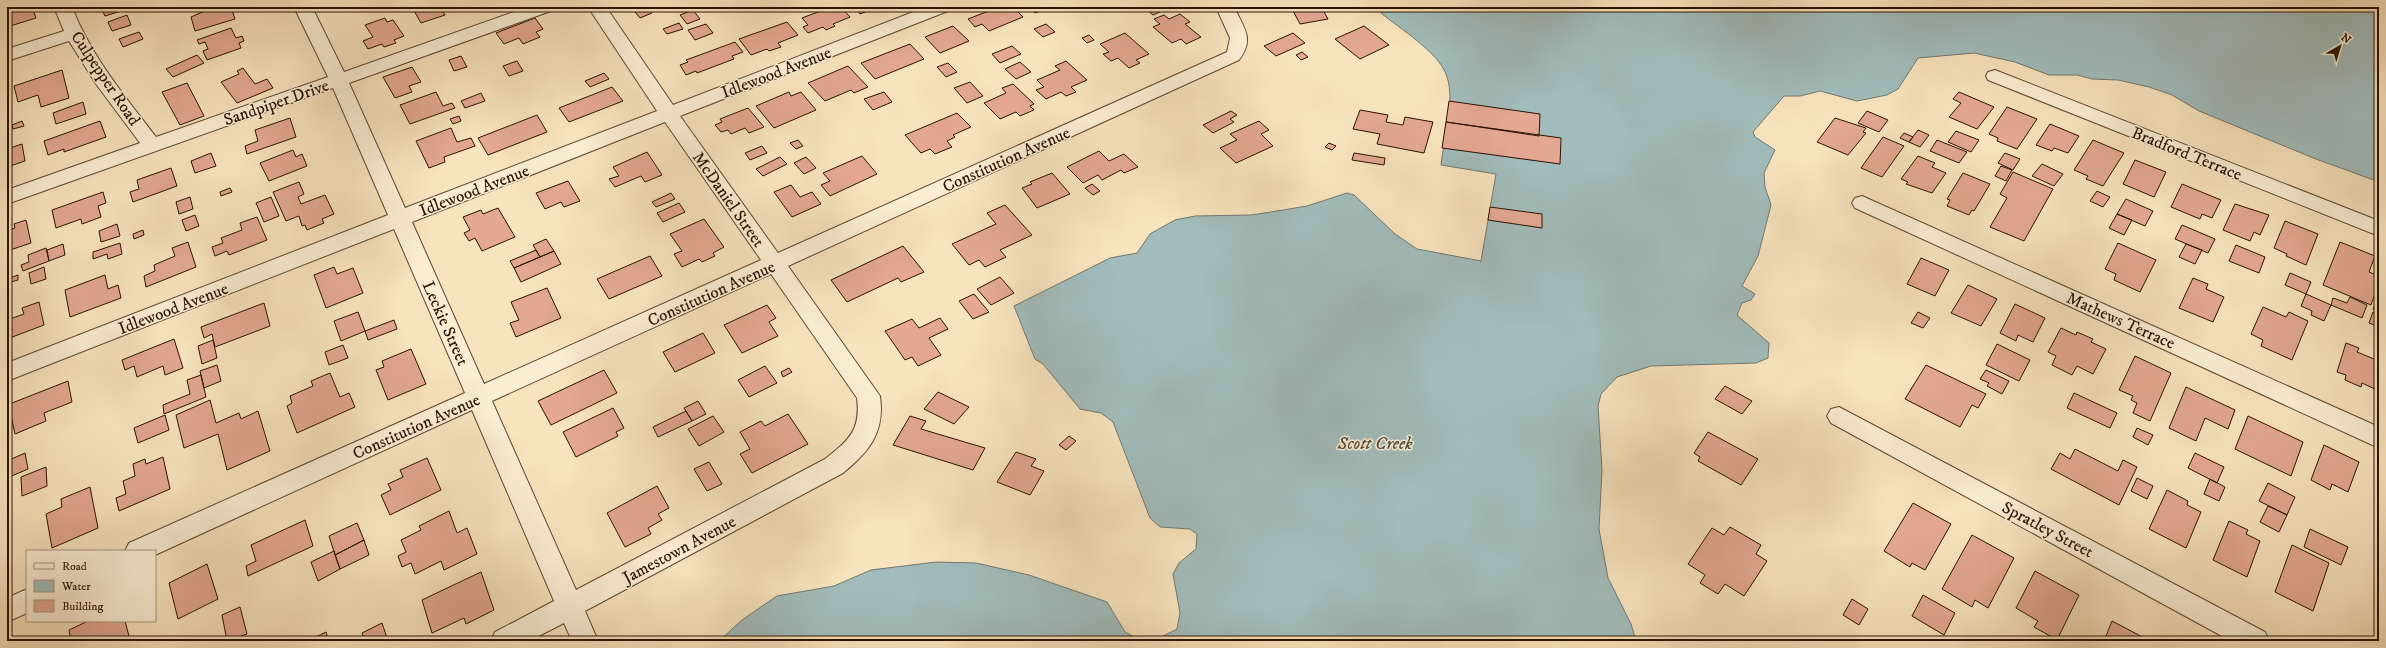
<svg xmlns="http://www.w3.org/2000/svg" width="2386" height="648" font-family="'IM FELL DW Pica',serif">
  <rect width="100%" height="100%" fill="#f7e3bd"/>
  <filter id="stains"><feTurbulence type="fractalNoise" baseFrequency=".005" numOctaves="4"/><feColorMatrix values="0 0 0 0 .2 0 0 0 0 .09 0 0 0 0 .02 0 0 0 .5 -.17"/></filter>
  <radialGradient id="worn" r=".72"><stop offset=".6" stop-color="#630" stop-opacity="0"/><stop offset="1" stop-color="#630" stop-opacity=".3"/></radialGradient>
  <!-- water -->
  <path fill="#a1bcbb" stroke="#717870" d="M1380 7H2379V182L2316 159 2199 111 2172 95 2149 87 2118 80 2092 79 2077 75H2049L2015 62 1974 53 1918 58 1898 89 1887 95 1857 101 1820 91 1800 96H1784L1753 132 1755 137 1775 150 1764 173 1765 187 1771 205 1758 256 1742 286 1755 294 1751 300 1742 303 1737 315 1769 343 1768 358 1756 363 1651 366 1617 377 1601 394 1598 406 1602 470 1599 529 1608 578 1631 624 1636 641H1153L1177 629 1180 613 1173 574 1179 563 1196 549 1197 534 1190 529 1160 527 1150 518 1113 422 1101 413 1080 409 1043 364 1035 359 1014 306 1110 258 1137 253 1150 234 1175 220 1195 216 1251 215 1271 212 1307 206 1347 193 1354 195 1395 234 1417 249 1481 261 1496 174 1441 165C1444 139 1456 98 1446 74 1438 52 1399 28 1381 13Z
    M936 562 976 563 1029 575 1107 602 1125 632 1142 641H719L742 620 777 596 834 586 871 570Z"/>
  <!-- building -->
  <path fill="#e3a792" stroke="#2a1200" d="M11 7H32L36 18 7 27V8Z
    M109 7H123L124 10 105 16 102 10Z
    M214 7 218 9 231 7 235 19 195 31 191 17Z
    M420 7H440L445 15 421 23 413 9Z
    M631 7H656L649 10 652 13 640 18Z
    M831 7H841L850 17 833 24 835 26 826 30 823 27 808 33 803 27 808 25 802 18Z
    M854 7H878L860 14Z
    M999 7H1013L1023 17 989 31 982 24 975 27 968 19Z
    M1029 7H1051L1035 13Z
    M1144 7H1171L1153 15Z
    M1291 7H1330L1332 10 1324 12 1328 19 1300 24Z
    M693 10 700 19 687 24 680 15Z
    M1180 14 1190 22 1185 24 1201 37 1186 44 1181 39 1172 43 1153 27 1160 24 1154 19 1164 15 1169 19Z
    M127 15 131 25 112 31 108 22Z
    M385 18 387 22 393 20 404 36 394 40 396 43 384 47 382 44 368 49 363 41 373 37 365 25Z
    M535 18 543 29 536 32 540 37 523 44 519 38 504 44 496 33Z
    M787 22 798 35 778 43 781 47 769 51 767 49 751 55 739 39Z
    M679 23 683 29 667 34 663 29Z
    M706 24 713 33 695 40 688 30Z
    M1046 24 1055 32 1043 37 1034 29Z
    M953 26 969 41 940 53 925 37Z
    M1364 26 1389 45 1360 59 1335 39Z
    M231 28 236 38 242 36 244 41 239 43 241 48 207 60 203 51 208 49 205 42 199 44 197 40Z
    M139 32 143 39 123 47 119 39Z
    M1125 33 1149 54 1136 60 1140 63 1129 68 1118 58 1111 61 1103 54 1109 52 1100 44Z
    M1293 33 1305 43 1276 56 1264 46Z
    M1089 35 1094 40 1087 43 1082 38Z
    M735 42 743 52 732 56 734 59 697 73 696 71 686 75 680 65 688 62 686 60Z
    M910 44 924 59 875 79 861 63Z
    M1012 46 1021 54 1000 63 992 54Z
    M1302 52 1308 57 1301 60 1296 55Z
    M197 55 204 63 173 77 166 69Z
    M461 56 467 67 454 71 449 60Z
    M517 61 523 71 509 76 503 66Z
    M1066 61 1087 80 1071 87 1076 92 1066 96 1061 92 1046 99 1036 90 1044 87 1037 80 1060 70 1055 66Z
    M1020 62 1031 72 1016 79 1005 69Z
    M948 63 957 72 946 77 937 67Z
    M848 66 868 87 854 93 851 90 825 101 808 83Z
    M412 67 421 82 409 86 412 92 395 98 383 77Z
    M243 68 255 84 267 79 273 88 237 103 221 82 239 74 237 71Z
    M62 70 69 98 41 107 38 95 18 102 14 86Z
    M604 73 609 79 590 87 585 81Z
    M970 82 983 96 967 103 954 88Z
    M187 83 204 116 180 125 162 92Z
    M1013 84 1034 104 1030 106 1034 110 1020 116 1016 112 1000 119 984 103 1006 93 1002 88Z
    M612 87 623 101 569 122 559 108Z
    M436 92 443 106 452 103 455 108 410 124 400 105Z
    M789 92 791 96 801 92 816 110 774 128 756 106Z
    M884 92 892 102 873 110 864 99Z
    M1959 92 1994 107 1977 129 1949 117 1961 103 1953 99Z
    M481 93 485 101 465 108 461 101Z
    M1449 101 1540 114 1539 136 1446 122Z
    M83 102 86 114 56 124 53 113Z
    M2007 107 2037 119 2017 149 1997 141 1998 138 1989 134Z
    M748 108 764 127 749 133 745 128 731 134 728 130 721 132 715 125 722 122 720 119Z
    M1360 110 1388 115 1386 122 1403 125 1405 117 1433 122 1424 153 1377 144 1380 134 1353 129Z
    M1231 111 1237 115 1230 119 1234 122 1213 133 1203 125Z
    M1867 111 1888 120 1879 132 1858 123Z
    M957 113 971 127 953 135 955 137 947 141 952 147 935 154 930 149 921 153 905 135Z
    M537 115 547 132 488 155 478 138Z
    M459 116 461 121 453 124 450 119Z
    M290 118 296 137 247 154 245 146 258 141 255 130Z
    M1835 118 1866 128 1863 132 1866 133 1848 155 1817 142Z
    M22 121 24 126 13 129 12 125Z
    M100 121 106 137 64 152V149L48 155 44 141Z
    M1259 121 1269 130 1261 134 1273 146 1236 163 1220 148 1237 140 1230 134Z
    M1446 122 1561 138 1560 164 1442 148Z
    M2050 124 2079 136 2068 153 2054 148 2052 151 2036 145Z
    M451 128 457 142 471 138 475 146 444 157 445 162 429 168 416 141Z
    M1918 130 1929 135 1920 147 1909 142Z
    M1956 131 1979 140 1971 152 1948 142Z
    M1904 133 1913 137 1909 142 1900 138Z
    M1883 137 1904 146 1882 177 1861 168Z
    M798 140 803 146 796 149 790 143Z
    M1937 140 1967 152 1959 163 1930 151Z
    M2093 140 2124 153 2103 186 2086 179 2088 176 2074 170Z
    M1329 143 1336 146 1332 150 1325 147Z
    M22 144 25 161 10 166 11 169 7 170V149Z
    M762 146 767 153 750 160 745 153Z
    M293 150 296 157 302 154 307 166 269 181 260 163Z
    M1099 151 1109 161 1124 154 1138 167 1124 173 1121 170 1102 180 1098 175 1083 183 1067 167Z
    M647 152 662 175 645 182 641 176 615 187 609 179 619 176 613 167Z
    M211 153 216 166 195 173 191 161Z
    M1354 153 1385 158 1384 165 1352 160Z
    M2005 153 2020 159 2013 170 1998 163Z
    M862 156 877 174 830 196 821 185 830 181 823 173Z
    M1918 156 1935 163 1932 167 1946 173 1932 193 1906 184 1908 182 1901 179Z
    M780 157 787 164 763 176 756 169Z
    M806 157 816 168 804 174 794 163Z
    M2135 160 2166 172 2154 197 2123 184Z
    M2042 164 2063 174 2054 186 2032 176Z
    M2001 166 2012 170 2006 181 1995 176Z
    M171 168 177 186 133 202 130 192 139 189 137 180Z
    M2013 172 2053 189 2024 241 1990 227 2007 198 2000 194Z
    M1052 173 1070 194 1037 208 1022 188 1032 184 1030 182Z
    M1963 173 1990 184 1974 211 1972 210 1969 215 1947 206 1950 200 1947 199Z
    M568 181 580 201 564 207 561 202 545 209 536 193Z
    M299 182 304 194 298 197 301 204 325 195 334 214 322 219 324 223 307 230 305 225 302 226 299 216 286 221 273 192Z
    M1092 184 1100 191 1093 195 1085 188Z
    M2182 184 2221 200 2212 218 2202 214 2200 219 2171 207Z
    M791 185 800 197 812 192 821 204 792 217 774 192Z
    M230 188 232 192 221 196 220 192Z
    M2097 191 2110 197 2103 207 2090 201Z
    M103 192 106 203 98 206 101 217 82 224 81 219 56 228 52 210Z
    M671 193 675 199 656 207 652 202Z
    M190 197 193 209 179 214 176 202Z
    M271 197 279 216 264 222 256 203Z
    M2126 199 2153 211 2145 226 2117 214Z
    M679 203 685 212 663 222 657 213Z
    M2235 204 2269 215 2260 235 2254 232 2250 241 2223 230Z
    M1005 205 1032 235 1000 250 1006 257 985 267 979 260 969 265 952 244 996 224 987 213Z
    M1490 207 1542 214V228L1488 220Z
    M498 208 515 237 482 251 475 238 469 241 464 233 470 230 463 217 481 210 483 214Z
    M2117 214 2132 220 2124 235 2109 228Z
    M195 215 199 226 186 231 182 220Z
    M257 217 267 240 229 255 227 251 215 256 212 247 223 243 221 238 242 230 240 223Z
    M704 219 724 247 713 253 715 256 702 262 699 259 682 267 674 254 682 251 670 234Z
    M26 220 31 243 7 251V231L15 228 14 224Z
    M2285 221 2318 234 2306 265 2286 256 2287 254 2274 248Z
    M117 224 120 236 101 242 99 231Z
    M2182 225 2215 239 2208 253 2175 239Z
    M143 230 144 235 134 239 133 234Z
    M546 239 554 251 540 257 533 245Z
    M188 242 196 267 146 287 144 276 155 271 154 265 175 256 172 248Z
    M2340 242 2375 256 2369 272 2379 276V282L2371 305 2323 285Z
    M120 243 122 254 108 259 107 254 93 259V252Z
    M2118 243 2156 260 2140 292 2114 280 2116 274 2105 269Z
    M63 244 65 255 49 261 47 250Z
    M2186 244 2202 250 2195 264 2179 257Z
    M2236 245 2265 257 2259 273 2229 261Z
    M903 246 924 272 901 282 898 278 847 302 831 280Z
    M46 248 49 261 23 271 21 265 29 262 28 255Z
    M536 250 540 257 514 268 510 261Z
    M554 251 561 264 521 282 514 268Z
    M650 256 662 276 609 299 597 279Z
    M1921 258 1949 270 1935 296 1907 284Z
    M44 267 46 279 31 284 29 273Z
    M334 267 337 274 353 268 363 293 326 308 314 275Z
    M2290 273 2311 282 2306 294 2285 285Z
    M18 275V280L7 283V279Z
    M105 275 108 289 118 285 121 298 70 317 65 290Z
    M1000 277 1014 293 991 305 977 289Z
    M2193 278 2208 284 2206 289 2224 297 2213 322 2179 308Z
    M1968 285 1997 299 1981 326 1951 313Z
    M547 288 561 318 516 337 510 323 519 320 511 302Z
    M974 294 989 312 973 319 959 301Z
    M2306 294 2331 305 2324 321 2311 315 2312 311 2301 306Z
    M2379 295V311L2373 309Z
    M2350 297 2367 305 2362 318 2331 305 2333 298 2347 303Z
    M39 302 44 325 7 339V320L24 314 22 308Z
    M264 303 270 326 215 347 212 334 204 338 201 327Z
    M2015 304 2045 318 2033 342 2018 335 2016 341 2000 333Z
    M767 305 776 318 769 322 778 336 742 353 724 325Z
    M2263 307 2286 317 2289 312 2308 321 2292 360 2261 346 2263 340 2251 334Z
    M358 312 365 331 341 341 334 321Z
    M1918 312 1930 318 1923 328 1911 323Z
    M2373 312 2379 314V327L2369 323Z
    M940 318 948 329 929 338 941 355 918 366 912 357 905 360 885 331 912 319 919 328Z
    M394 320 397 329 368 340 365 331Z
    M2061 328 2076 335 2077 332 2093 339 2091 342 2106 349 2093 374 2077 366 2072 375 2052 365 2056 356 2048 352Z
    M703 333 715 353 675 372 663 352Z
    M174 339 183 368 165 375 163 366 137 377 134 366 125 370 122 360Z
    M213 340 217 358 202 364 198 346Z
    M2346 343 2359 348 2357 352 2379 361V391L2362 383 2361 387 2345 380 2346 375 2337 372Z
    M1997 344 2030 360 2019 381 1986 365Z
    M343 345 348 358 329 365 325 352Z
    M411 349 426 384 388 400 376 370 384 367 382 361Z
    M2135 356 2171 373 2150 421 2133 413 2137 403 2131 400 2133 396 2119 390Z
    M217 365 221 381 204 388 200 371Z
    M1926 365 1986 394 1978 408 1972 405 1960 427 1905 399Z
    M765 366 777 383 749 397 738 380Z
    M789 368 792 372 783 377 781 372Z
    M604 370 617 393 551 425 538 401Z
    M1986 370 2009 381 2002 394 1987 386 1989 383 1980 379Z
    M330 373 340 397 349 393 355 407 297 433 287 406 292 403 290 396 313 386 311 381Z
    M201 375 206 397 164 414 163 405 190 394 187 380Z
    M68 381 72 402 44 413 46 421 15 434 11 415 7 417V405Z
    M1725 386 1752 401 1742 414 1715 399Z
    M2186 387 2235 410 2228 429 2205 418 2196 441 2169 428Z
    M938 392 969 407 954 424 924 409Z
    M2074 393 2117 413 2110 428 2067 408Z
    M210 400 216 423 239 413 241 419 258 411 270 451 227 470 218 434 184 448 176 415Z
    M698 401 706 414 692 421 684 408Z
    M613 408 624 428 616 432 618 436 576 457 563 432Z
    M686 411 692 421 658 437 653 427Z
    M788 414 808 444 752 473 740 454 750 449 740 432 761 421 765 426Z
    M165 415 169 430 138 443 134 428Z
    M713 416 724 432 699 446 688 429Z
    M910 416 926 421 921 429 985 448 973 470 893 445Z
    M2248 416 2303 442 2291 476 2235 449Z
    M2137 428 2153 435 2148 445 2133 437Z
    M1708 432 1758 459 1741 485 1698 461 1700 457 1694 453Z
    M1069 436 1076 441 1066 450 1059 445Z
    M2324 445 2359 462 2348 492 2332 484 2330 490 2311 480Z
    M2075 449 2118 471 2123 460 2137 467 2119 505 2051 469 2060 453 2070 459Z
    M1016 452 1036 459 1031 466 1044 471 1030 495 997 482Z
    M25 453 28 469 7 478V461Z
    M2195 453 2224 467 2217 483 2188 468Z
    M163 457 170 489 119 511 116 498 126 494 123 481 135 476 133 464 145 459 146 464Z
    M427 458 441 490 390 515 381 495 391 490 388 484 403 477 400 470Z
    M709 462 722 484 707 491 694 469Z
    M46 467 47 486 22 496 21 477Z
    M2137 478 2153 486 2147 499 2131 491Z
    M2210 479 2225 487 2219 501 2204 494Z
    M2268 483 2295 497 2287 515 2259 501Z
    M657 486 669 508 658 514 662 520 648 528 651 534 625 547 607 513Z
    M90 487 98 528 52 548 46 514 62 507 61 499Z
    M2167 490 2188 501 2187 505 2201 512 2186 548 2149 529Z
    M1913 503 1951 524 1925 570 1912 563 1910 567 1884 551Z
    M2268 506 2287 515 2279 532 2260 522Z
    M449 511 457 533 467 528 477 554 444 570 441 561 415 574 411 563 402 567 398 556 406 552 401 540 421 530 419 526Z
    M305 520 313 546 248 576 246 566 256 561 251 545Z
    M2229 521 2248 530 2246 534 2260 541 2247 577 2213 560Z
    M357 523 364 540 335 555 329 536Z
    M1730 527 1761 545 1756 554 1767 561 1744 596 1725 584 1718 594 1700 583 1705 575 1688 564 1712 528 1724 535Z
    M2310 529 2348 547 2341 565 2304 547Z
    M1972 535 2014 558 1988 608 1975 600 1972 607 1942 589Z
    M364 540 369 555 340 569 335 555Z
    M2292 545 2329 563 2313 611 2275 592Z
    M334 551 340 569 318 581 311 562Z
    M207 564 218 599 178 619 169 583Z
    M2035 571 2079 595 2057 640 2034 627 2038 621 2016 608Z
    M481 572 494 610 466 624 464 618 432 633 422 600Z
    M1923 595 1955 613 1944 635 1912 616Z
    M1852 599 1868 609 1859 625 1843 615Z
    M240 607 247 634 227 641 222 615Z
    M88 621H125L130 640 71 641 69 630Z
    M2112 621 2150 641H2104Z
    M382 623 388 641H365L362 633Z
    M326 632 328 639 334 637 335 641H308Z"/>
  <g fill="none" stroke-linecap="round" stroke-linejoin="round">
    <defs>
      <path id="minor" d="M54 7H72C91 56 124 95 156 137L328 77 294 7H312L344 72 528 7H554L551 11 349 83 405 208 657 111 588 7H606L673 105 926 7H951L948 11 680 116 778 253 1227 52 1230 38 1216 7H1234C1244 28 1255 39 1239 60L788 266 880 396C885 432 870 451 843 473L585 611 598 641H572L564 623 529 641H491L495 632 554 601 472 410 155 555V551H125L129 543 465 393 394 229 7 381V363L388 215 333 88 7 204V190L140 143 96 84 69 41 7 61V49L64 31ZM665 122 761 260 484 384 412 222ZM771 274 857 398C861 430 849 440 825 459L576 590 492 401Z
        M1995 70 2379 221V236L1988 80 1986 76 1988 72Z
        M1862 196 2379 427V448L1855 208 1852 203 1855 198Z
        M1839 407 2265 632 2269 641H2231L1831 423 1827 416 1831 409Z
        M27 589V613L7 622V598Z"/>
    </defs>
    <!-- minor casing -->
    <use href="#minor" stroke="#5d462f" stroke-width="2"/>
    <!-- minor -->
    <use href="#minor" fill="#faedd4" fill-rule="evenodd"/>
  </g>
  <g text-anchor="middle" stroke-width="3" stroke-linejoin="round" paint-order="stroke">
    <!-- street labels -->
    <g font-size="17" fill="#2a1200" stroke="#faedd4">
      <text transform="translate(776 72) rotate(-21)" y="6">Idlewood Avenue</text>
      <text transform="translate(106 78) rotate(56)" y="6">Culpepper Road</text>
      <text transform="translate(276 102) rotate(-19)" y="6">Sandpiper Drive</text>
      <text transform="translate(2187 153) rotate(22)" y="6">Bradford Terrace</text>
      <text transform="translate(1006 159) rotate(-24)" y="6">Constitution Avenue</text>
      <text transform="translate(474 190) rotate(-21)" y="6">Idlewood Avenue</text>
      <text transform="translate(729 199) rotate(55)" y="6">McDaniel Street</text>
      <text transform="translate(711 293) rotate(-24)" y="6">Constitution Avenue</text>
      <text transform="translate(173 308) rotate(-21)" y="6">Idlewood Avenue</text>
      <text transform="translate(2121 320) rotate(24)" y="6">Mathews Terrace</text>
      <text transform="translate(446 323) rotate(66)" y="6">Leckie Street</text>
      <text transform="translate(416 426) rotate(-24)" y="6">Constitution Avenue</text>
      <text transform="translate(2048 529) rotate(28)" y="6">Spratley Street</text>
      <text transform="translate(679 549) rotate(-28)" y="6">Jamestown Avenue</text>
    </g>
    <!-- water labels -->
    <g font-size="18" font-style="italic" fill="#544e41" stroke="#faedd4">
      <text x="1375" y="449">Scott Creek</text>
    </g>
  </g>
  <!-- margin -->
  <rect width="2386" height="648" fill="none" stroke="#f7e3bd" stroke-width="24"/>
  <rect x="8" y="8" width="2370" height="632" fill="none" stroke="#2a1200" stroke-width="2"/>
  <rect x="12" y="12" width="2362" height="624" fill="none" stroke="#2a1200"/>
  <!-- legend -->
  <rect x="26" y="550" width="130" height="72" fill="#faedd4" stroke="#a7957f"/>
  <rect x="34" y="563" width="20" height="6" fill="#faedd4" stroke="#a7957f"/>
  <text x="62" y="570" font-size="12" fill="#2a1200">Road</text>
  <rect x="34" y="580" width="20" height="12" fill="#a1bcbb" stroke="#a7957f"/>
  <text x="62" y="590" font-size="12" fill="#2a1200">Water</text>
  <rect x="34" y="600" width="20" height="12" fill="#e3a792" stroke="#a7957f"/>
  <text x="62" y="610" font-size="12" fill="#2a1200">Building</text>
  <!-- north arrow -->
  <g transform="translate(2340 46) rotate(38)" stroke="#faedd4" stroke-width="3" paint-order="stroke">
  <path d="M0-3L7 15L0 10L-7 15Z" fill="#2a1200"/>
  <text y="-6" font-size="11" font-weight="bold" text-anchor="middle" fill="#2a1200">N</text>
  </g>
  <rect width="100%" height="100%" filter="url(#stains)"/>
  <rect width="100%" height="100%" fill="url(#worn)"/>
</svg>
